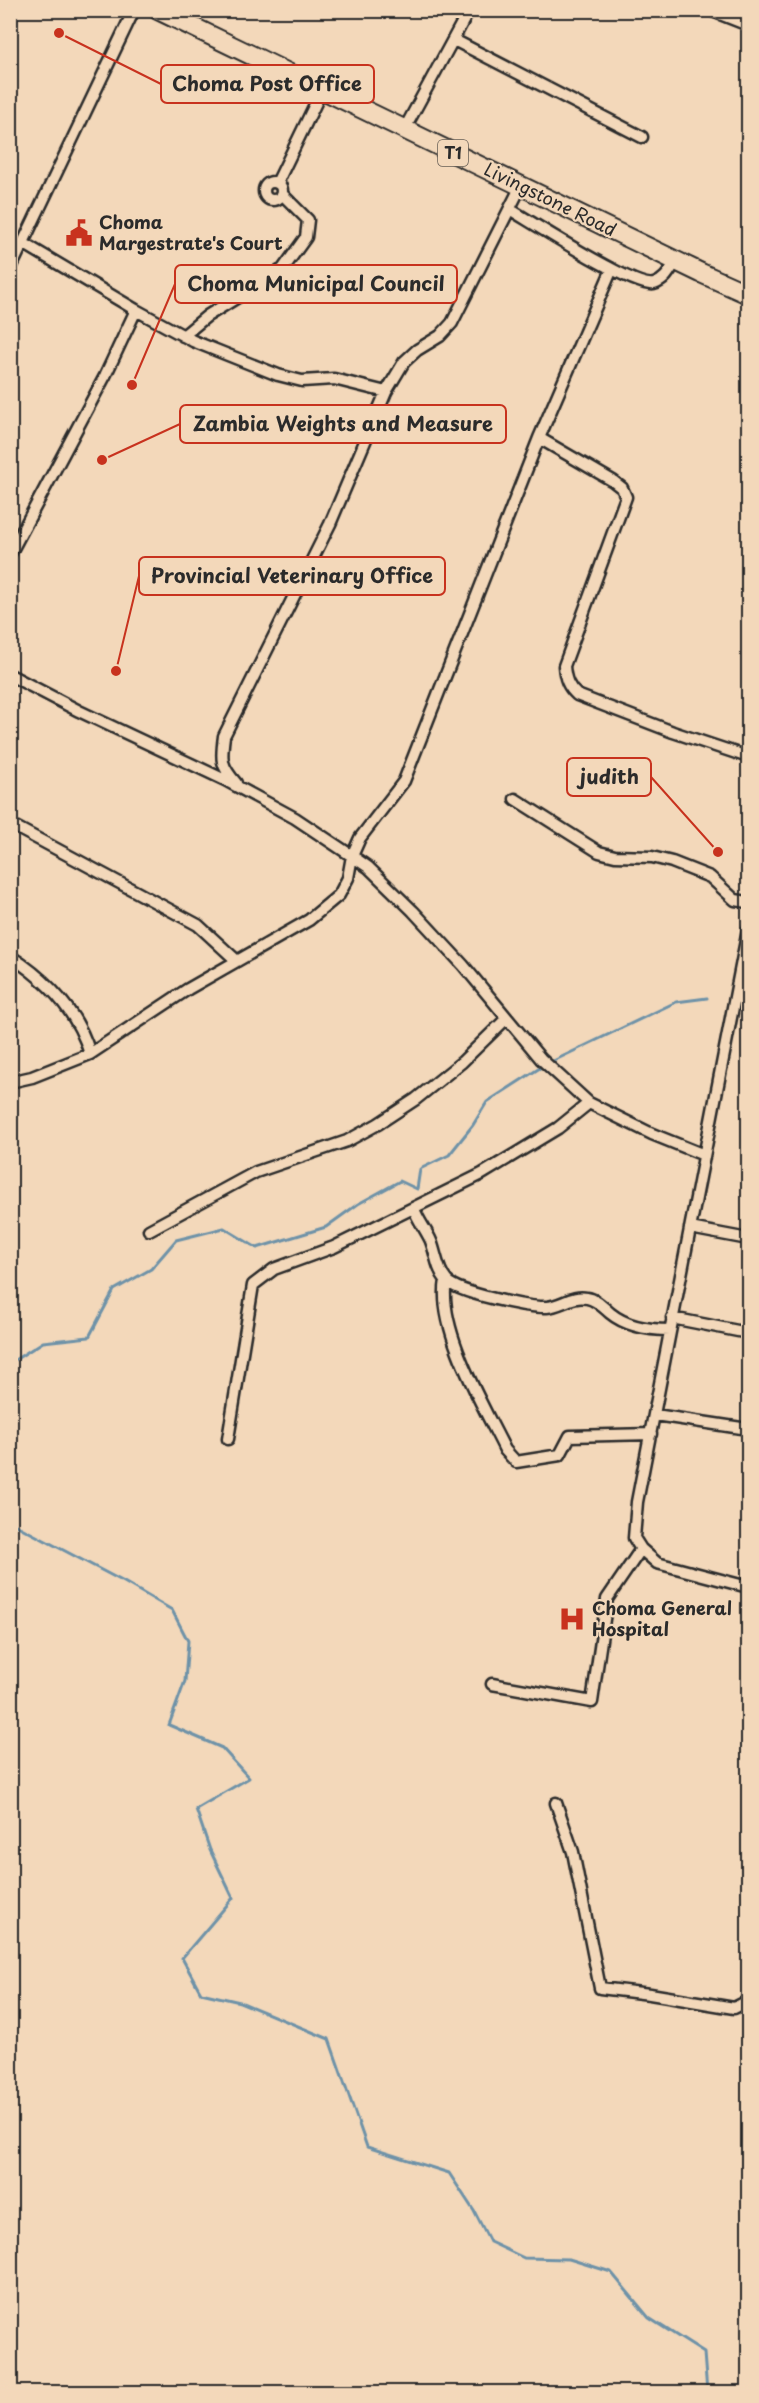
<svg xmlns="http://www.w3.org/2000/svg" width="759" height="2403" font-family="'Playpen Sans',sans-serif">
  <rect width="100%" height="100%" fill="#f3d8ba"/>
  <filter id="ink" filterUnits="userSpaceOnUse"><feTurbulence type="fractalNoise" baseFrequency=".0167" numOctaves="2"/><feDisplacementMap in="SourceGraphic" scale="12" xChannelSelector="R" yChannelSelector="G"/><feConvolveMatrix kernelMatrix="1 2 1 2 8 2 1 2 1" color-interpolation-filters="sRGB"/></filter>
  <g filter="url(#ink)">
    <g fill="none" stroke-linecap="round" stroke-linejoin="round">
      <!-- stream -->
      <path stroke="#6e92a8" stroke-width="3" d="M549 1063 676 1002 707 998
        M10 1363 43 1342 89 1337 114 1290 151 1269 176 1240 224 1228 257 1248 326 1227 358 1204 400 1181 417 1189 420 1169 449 1155 473 1125 487 1102 543 1066
        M10 1522 124 1582 172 1610 188 1641 185 1681 169 1725 222 1748 249 1778 196 1809 210 1850 233 1898 182 1958 201 1993 240 2002 329 2039 367 2147 449 2173 474 2211 490 2242 524 2258 569 2259 611 2272 649 2318 704 2353 707 2392"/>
      <defs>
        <path id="minor" d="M710 10 748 25
          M454 40 642 137
          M404 130 469 10
          M264 191a9 9 0 1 1 18 0a9 9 0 1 1-18 0Z
          M277 183 322 90
          M511 210C533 223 635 289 654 284 666 280 670 270 676 261
          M10 270 134 10
          M136 310 193 341 278 375 302 381 334 379 386 392
          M183 336 207 316 283 269 306 237 308 220 282 194
          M539 438 613 481 622 488 626 497 564 666C565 679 568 687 577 695L673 732 748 757
          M10 554 105 376 136 310 23 243
          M10 675 79 711 225 780 295 818 352 856 368 867 413 911 463 965 541 1059 589 1103 652 1134 704 1155
          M236 783C220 765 221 759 224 736L330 524 386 392 404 362 417 350 440 336 452 323 521 186
          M515 799 599 852 615 856 652 857 672 862 710 877 735 900 748 902
          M10 824 198 925 237 961
          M748 930 637 1502 634 1538 641 1549 657 1563 748 1587
          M10 956C47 980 78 1012 90 1054
          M10 1082 32 1077 90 1054 188 989 309 920 339 895 348 878 352 856 360 838 404 781 539 438 612 269
          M414 1209C418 1220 426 1230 431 1241 436 1254 437 1269 446 1280 456 1293 530 1308 547 1307 561 1306 572 1295 587 1298 596 1299 603 1307 610 1313 627 1327 649 1330 670 1330
          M690 1228 748 1239
          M149 1230 256 1172 347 1141 378 1124 416 1099 462 1062 507 1018
          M446 1280C437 1329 483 1405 505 1450L516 1462 560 1455 570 1436 651 1434
          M672 1318 748 1333
          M655 1415 748 1429
          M228 1439 253 1285 274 1269 334 1247 482 1174 558 1128 589 1103
          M492 1684 592 1702 607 1599 641 1549
          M556 1803 573 1852 600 1988 650 1994 734 2008 748 2001"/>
        <path id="trunk" d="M158 10 701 273 748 294"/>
      </defs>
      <!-- minor casing -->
      <use href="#minor" stroke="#2b2b2b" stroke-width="15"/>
      <!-- trunk casing -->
      <use href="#trunk" stroke="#2b2b2b" stroke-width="22"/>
      <!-- minor -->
      <use href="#minor" stroke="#f3d8ba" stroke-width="10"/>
      <!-- trunk -->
      <use href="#trunk" stroke="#f3d8ba" stroke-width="18"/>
      <!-- rail -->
      <path stroke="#2b2b2b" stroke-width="3" d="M748 10V11"/>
    </g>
  </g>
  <!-- icons -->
  <defs>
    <symbol id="civic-bare" viewBox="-9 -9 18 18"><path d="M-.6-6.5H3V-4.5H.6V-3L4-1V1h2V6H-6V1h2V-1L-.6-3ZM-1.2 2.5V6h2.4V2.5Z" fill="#c8321e" stroke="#f3d8ba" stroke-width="2.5" paint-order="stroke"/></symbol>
    <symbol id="hospital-bare" viewBox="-9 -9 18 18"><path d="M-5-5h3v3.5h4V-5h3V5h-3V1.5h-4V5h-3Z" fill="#c8321e" stroke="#f3d8ba" stroke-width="2.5" paint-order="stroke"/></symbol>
  </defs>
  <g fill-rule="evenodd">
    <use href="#civic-bare" x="60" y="214" width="38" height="38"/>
    <use href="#hospital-bare" x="553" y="1600" width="38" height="38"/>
  </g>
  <g text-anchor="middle" stroke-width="4.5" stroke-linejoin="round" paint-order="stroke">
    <!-- shield labels -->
    <rect fill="#f3d8ba" stroke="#675f56" stroke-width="1.5" x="438" y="140" width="30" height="26" rx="4.5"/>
    <g font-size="16" font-weight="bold" fill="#2b2b2b">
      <text x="453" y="159">T1</text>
    </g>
    <!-- street labels -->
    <g font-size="18" fill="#2b2b2b" stroke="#f3d8ba">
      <text transform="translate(550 200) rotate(26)" y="6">Livingstone Road</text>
    </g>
    <!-- poi labels -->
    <g font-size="18" font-weight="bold" fill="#2b2b2b" stroke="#f3d8ba" text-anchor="start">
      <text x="99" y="229">Choma<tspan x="99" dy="21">Margestrate's Court</tspan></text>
      <text x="592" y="1615">Choma General<tspan x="592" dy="21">Hospital</tspan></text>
    </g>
  </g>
  <!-- callouts -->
  <path fill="none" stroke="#c8321e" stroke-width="2" d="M59 33L161 84M132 385L175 284M102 460L180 424M116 671L139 576M718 852L651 777"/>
  <g fill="#c8321e" stroke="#f3d8ba" stroke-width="2">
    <circle cx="59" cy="33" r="6"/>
    <circle cx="132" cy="385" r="6"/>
    <circle cx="102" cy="460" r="6"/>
    <circle cx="116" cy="671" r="6"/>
    <circle cx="718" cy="852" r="6"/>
  </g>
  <g fill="#f3d8ba" stroke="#c8321e" stroke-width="2">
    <rect x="161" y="65" width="213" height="38" rx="6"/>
    <rect x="175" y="265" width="282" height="38" rx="6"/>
    <rect x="180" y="405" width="326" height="38" rx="6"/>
    <rect x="139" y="557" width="306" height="38" rx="6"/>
    <rect x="567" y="758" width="84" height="38" rx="6"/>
  </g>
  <g font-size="20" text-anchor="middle" font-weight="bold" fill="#2b2b2b">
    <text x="267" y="91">Choma Post Office</text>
    <text x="316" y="291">Choma Municipal Council</text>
    <text x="343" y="431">Zambia Weights and Measure</text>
    <text x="292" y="583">Provincial Veterinary Office</text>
    <text x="609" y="784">judith</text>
  </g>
  <!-- margin -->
  <rect width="759" height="2403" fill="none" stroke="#f3d8ba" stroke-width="36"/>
  <rect x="18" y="18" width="723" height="2367" fill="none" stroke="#2b2b2b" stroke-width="2" filter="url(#ink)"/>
</svg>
